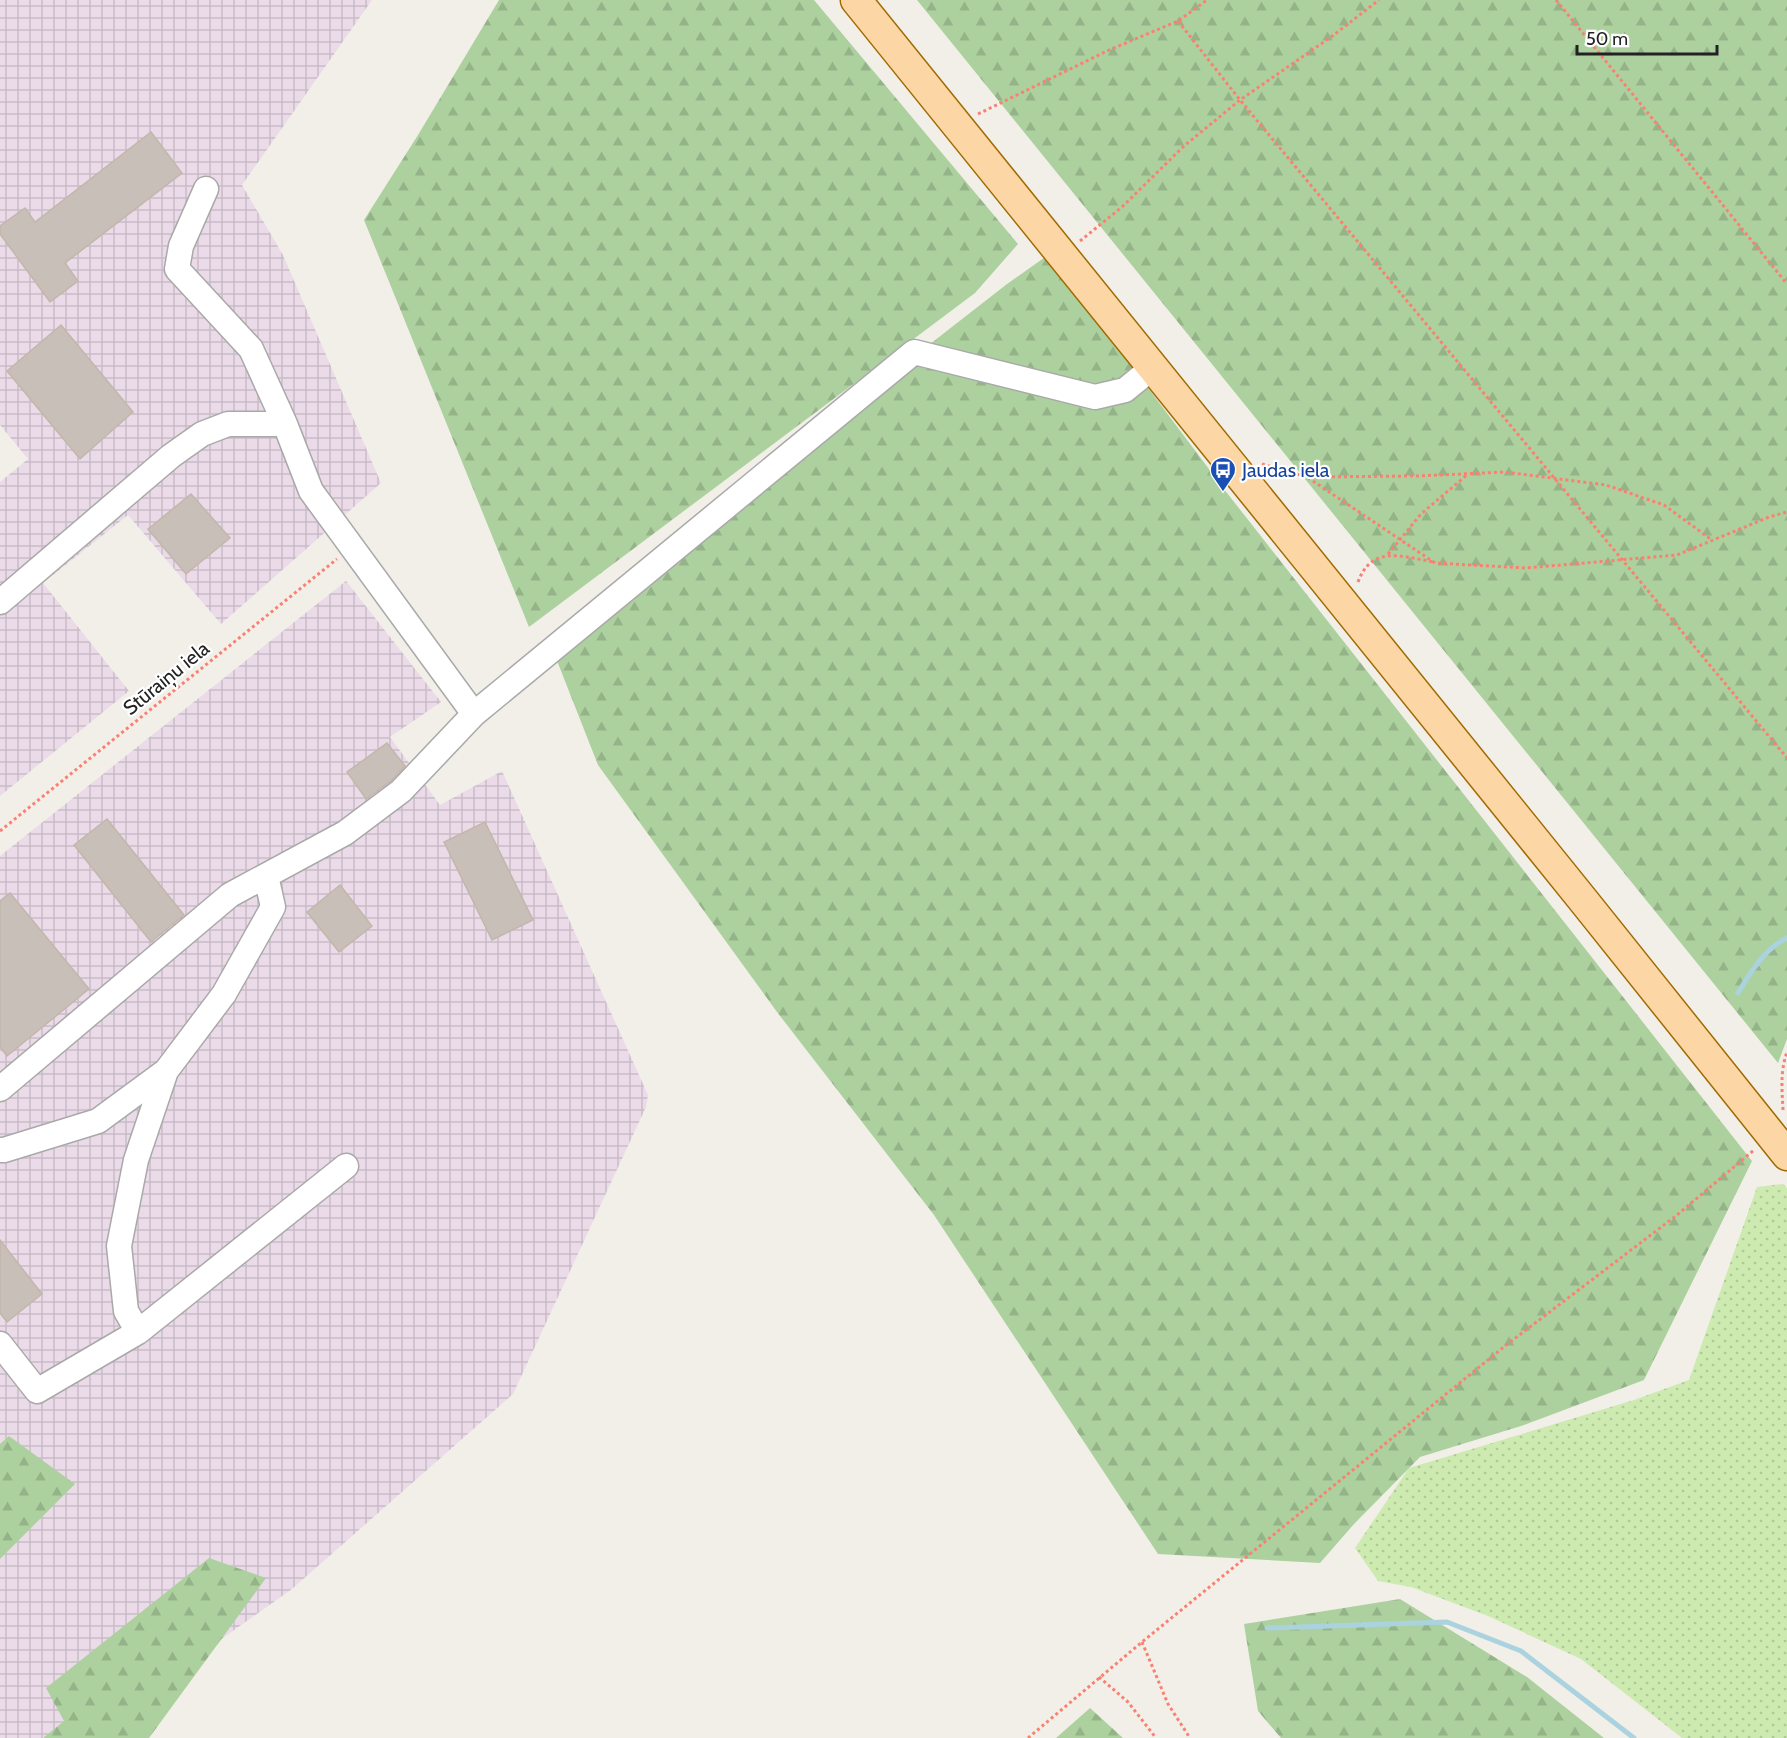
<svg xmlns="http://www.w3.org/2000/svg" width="1787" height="1738" font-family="Cabin,sans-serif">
  <defs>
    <pattern id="industrial-grid" width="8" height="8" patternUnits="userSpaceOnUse" patternTransform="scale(1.5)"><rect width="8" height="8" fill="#ebdbe8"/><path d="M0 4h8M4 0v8" fill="none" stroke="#c9bcc7"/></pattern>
    <pattern id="grass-dots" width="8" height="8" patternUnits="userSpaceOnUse" patternTransform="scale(1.5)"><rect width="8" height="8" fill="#cdebb0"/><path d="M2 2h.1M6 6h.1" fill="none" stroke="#b0c997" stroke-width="1.8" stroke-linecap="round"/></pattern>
    <pattern id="forest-firs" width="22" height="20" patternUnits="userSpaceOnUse" patternTransform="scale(1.5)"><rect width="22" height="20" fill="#add19e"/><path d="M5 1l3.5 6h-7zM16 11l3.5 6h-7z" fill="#95b388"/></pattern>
  </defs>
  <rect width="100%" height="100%" fill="#f2efe9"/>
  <!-- industrial -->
  <path fill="url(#industrial-grid)" d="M0 0H372L242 185 283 255 381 483 221 624 128 515 43 583 129 691 0 796V482L28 459 0 425Z
    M346 581 441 702 390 737 440 805 502 771 648 1095 646 1107 513 1394 292 1589 82 1738H0V856Z"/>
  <!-- grass -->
  <path fill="url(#grass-dots)" d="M1783 1184 1787 1188V1738H1682L1581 1659 1488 1616 1411 1587 1378 1581 1355 1548 1409 1468 1634 1400 1689 1380 1757 1187Z"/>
  <!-- forest -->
  <path fill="url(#forest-firs)" d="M499 0H814L1018 244 975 293 529 627 364 220 418 135Z
    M917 0H1787V1039L1778 1063Z
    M1048 255 1227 493 1752 1161 1644 1380 1521 1426 1420 1457 1354 1524 1320 1563 1158 1554 934 1215 777 1012 598 765 552 648 789 454 1007 284Z
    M9 1436 75 1484 0 1559V1444Z
    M209 1558 266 1578 149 1738H43L64 1721 46 1688Z
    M1400 1599 1527 1677 1604 1738H1281L1258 1711 1244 1624Z
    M1090 1708 1123 1738H1056Z"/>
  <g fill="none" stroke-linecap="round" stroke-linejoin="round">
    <!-- stream -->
    <path stroke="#aad3df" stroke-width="5" d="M1738 993C1750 973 1765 948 1787 938
      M1267 1628 1447 1622 1521 1651 1634 1738"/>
  </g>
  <!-- building -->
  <path fill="#c7bfb8" stroke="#c4b6ab" stroke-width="1.5" d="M151 132 182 173 65 263 78 281 50 302 0 234V226L25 208 35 222Z
    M61 325 133 412 80 459 7 371Z
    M191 494 230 538 186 574 148 529Z
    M387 743 405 766 392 780 366 799 347 772Z
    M107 819 184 915 151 942 74 845Z
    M485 822 533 920 492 940 444 842Z
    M340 885 372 926 339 952 307 912Z
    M10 893 89 989 7 1056 0 1047V901Z
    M0 1240 42 1294 7 1322 0 1313Z"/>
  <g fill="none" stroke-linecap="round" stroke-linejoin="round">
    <defs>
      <path id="minor" d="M206 189 181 246 177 269 251 349 285 424 311 491 474 714
        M0 602 171 456 202 434 228 424H285
        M0 1089 230 895 345 833 401 791 474 714 914 352 1095 397 1125 390 1152 368
        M0 1150H4L98 1121 166 1071
        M138 1332 126 1311 119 1246 136 1160 166 1071 224 994 273 907 266 876
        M0 1344 37 1391 138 1332 346 1166"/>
      <path id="major" d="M856 0 1583 900 1787 1155"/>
    </defs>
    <!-- minor casing -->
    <use href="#minor" stroke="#a9a9a9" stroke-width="27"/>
    <!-- major casing -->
    <use href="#major" stroke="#a06b00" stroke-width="33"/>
    <!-- path -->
    <path stroke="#fa8072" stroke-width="3" stroke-dasharray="3 3" stroke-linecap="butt" d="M1556 0 1787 284
      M1178 21 1240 100 1787 758
      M978 114 1107 51 1178 21 1207 0
      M1080 241 1122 207 1184 146 1240 100 1331 37 1379 0
      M1262 464 1307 477 1435 563 1526 568 1677 555 1769 517 1787 512
      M1308 477 1417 476 1505 472 1606 485 1664 505 1712 540
      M1388 554 1421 514 1468 474
      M1358 582C1372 544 1403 557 1434 562
      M0 831 337 559
      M1783 1110C1782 1089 1780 1072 1787 1052
      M1142 1642 1168 1704 1190 1738
      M1099 1677 1128 1702 1156 1738
      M1028 1738 1142 1642 1505 1346 1677 1215 1754 1150"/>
    <!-- minor -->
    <use href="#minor" stroke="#fff" stroke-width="24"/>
    <!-- major -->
    <use href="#major" stroke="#fcd6a4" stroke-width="30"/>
  </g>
  <!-- icons -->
  <defs>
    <symbol id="bus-pin" viewBox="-11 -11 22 30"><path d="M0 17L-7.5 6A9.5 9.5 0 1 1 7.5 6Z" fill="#1a4fb4" stroke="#fff"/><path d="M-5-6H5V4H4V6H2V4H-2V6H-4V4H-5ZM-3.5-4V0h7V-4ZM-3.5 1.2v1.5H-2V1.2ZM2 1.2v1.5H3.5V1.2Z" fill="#fff"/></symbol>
  </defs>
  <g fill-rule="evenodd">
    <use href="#bus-pin" x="1208" y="455" width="30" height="40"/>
  </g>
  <g text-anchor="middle" stroke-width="4.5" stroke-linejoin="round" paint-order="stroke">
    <!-- transit labels -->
    <g font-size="20" fill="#164399" stroke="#fff" text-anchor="start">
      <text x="1242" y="477">Jaudas iela</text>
    </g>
    <!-- street labels -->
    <g font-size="20" fill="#222" stroke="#fff">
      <text transform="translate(166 678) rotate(-39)" y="7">Stūraiņu iela</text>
    </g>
  </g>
  <!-- scale -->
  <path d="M1577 45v9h140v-9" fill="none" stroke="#222222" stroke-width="3"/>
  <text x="1586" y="45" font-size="18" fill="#222222" stroke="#ffffff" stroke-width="4.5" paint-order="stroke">50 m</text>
</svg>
